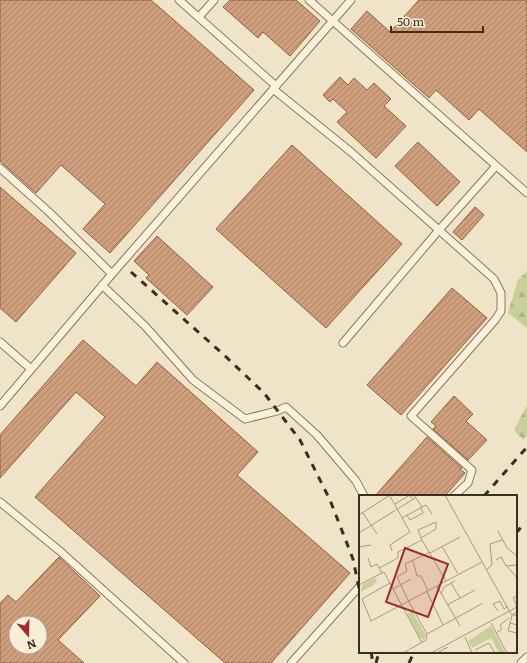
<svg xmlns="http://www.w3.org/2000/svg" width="527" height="663" font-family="Literata,serif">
  <defs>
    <pattern id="forest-firs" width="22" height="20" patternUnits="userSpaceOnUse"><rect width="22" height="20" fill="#c9cf9b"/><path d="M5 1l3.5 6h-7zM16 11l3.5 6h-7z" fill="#aeb285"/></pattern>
    <pattern id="building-hatch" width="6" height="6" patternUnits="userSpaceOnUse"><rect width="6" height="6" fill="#cf9f7d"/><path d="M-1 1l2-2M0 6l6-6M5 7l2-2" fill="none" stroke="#a98266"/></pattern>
  </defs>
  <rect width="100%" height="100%" fill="#f0e4c8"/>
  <!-- forest -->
  <path fill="url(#forest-firs)" d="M527 271V328L508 313 518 280Z
    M527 405V436L523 440 514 430Z"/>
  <!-- building -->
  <path fill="url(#building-hatch)" stroke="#8d5f41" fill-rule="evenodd" d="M0 0H151L254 90 110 253 83 229 105 204 61 165 36 193 0 161Z
    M230 0H296L320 21 290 56 263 32 258 38 223 7Z
    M419 0H527V152L479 109 469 120 436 90 429 98 351 29 367 11 390 32Z
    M340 77 348 85 354 78 367 90 374 83 391 99 384 106 406 126 376 158 337 122 347 112 333 99 330 102 323 95Z
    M418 142 460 182 437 206 395 166Z
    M292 145 402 244 326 328 216 229Z
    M0 187 76 253 16 322 0 308Z
    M475 207 484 215 462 240 453 232Z
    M157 236 213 287 187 315 146 278 149 275 134 261Z
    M452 288 487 318 401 415 367 385Z
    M83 340 136 386 157 362 258 452 237 475 350 573 271 663H225L35 497 105 417 76 392 0 478V435Z
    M454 396 473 414 466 421 487 440 468 460 433 429 436 426 431 422Z
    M427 437 462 468 460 469 465 473 445 496H375Z
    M59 557 100 596 58 640 84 663H0V603L8 595 16 602ZM16 623H40V647H16Z"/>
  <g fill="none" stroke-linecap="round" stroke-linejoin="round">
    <defs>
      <path id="lane" d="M179 0 276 86
        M309 0 527 193
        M199 17 214 0
        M273 89 351 152 494 279 501 293V311L495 320 411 416 472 470 468 483 454 496
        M0 168 49 212 112 274
        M102 285 145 326 193 380 245 419 277 411 286 407 317 435 356 481 364 496
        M0 342 31 369
        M343 343 439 230 496 166
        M0 406 112 274 351 0
        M0 502 61 552 184 663
        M291 663 360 586
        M521 663 527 657"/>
    </defs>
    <!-- lane casing -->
    <use href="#lane" stroke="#8d765c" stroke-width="9"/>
    <!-- lane -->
    <use href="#lane" stroke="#faf1dc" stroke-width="7"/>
    <!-- rail -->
    <path stroke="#3d2e20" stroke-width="3" stroke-dasharray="7 7" stroke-linecap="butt" d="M131 272 224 355 264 393 300 440 330 500 353 559 360 593
      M484 496 527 447
      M516 533 524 524
      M371 652 373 663
      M376 663 379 652
      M409 663 414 652"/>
  </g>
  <!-- overview -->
  <g transform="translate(359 495)">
    <rect width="158" height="158" fill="#f0e4c8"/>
    <path d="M16 83 18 86 13 91 2 97 3 90Z" fill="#c9cf9b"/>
    <path d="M53 116 67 140 65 145 61 143 48 119ZM132 131 146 157 144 158H140L132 143 113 153 109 146Z" fill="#c9cf9b"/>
    <path fill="none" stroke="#a89b85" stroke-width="1" d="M55 0 63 12M86 0 152 119 158 121M31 1 51 37 31 50 33 56M36 9 51 0 53 4M4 18 18 39M0 20 31 0M48 20 51 25 64 18 62 13M43 23 67 10 73 19M139 36 148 53 158 61M0 38 56 3M62 43 77 34V27L59 35 63 45 87 86M83 51 99 79M0 52 12 50M71 58 101 42M9 63 12 72 18 69 23 78 25 77 63 148M137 65 142 62 147 71 157 70 158 73M54 66 58 81H62L69 96M148 71 158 83M20 73 39 63V57L63 45M127 75 133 70 131 49 143 45M31 88 3 104 12 126 123 67M92 88 101 103M0 90 23 78M78 91 101 131M34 94 52 84M68 97 84 130M82 99 85 92 96 86M158 101 154 103 158 111M50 107 38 82 48 76 46 69 71 57M50 107 68 139 97 123M88 110 116 95M139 116 134 109 141 106 145 114 148 112M158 117 153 120 151 128 158 130M97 123 124 108M132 128 148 158M151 128 149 136 158 138M137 138 143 134 141 130 150 123M106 142 113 158M116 155 130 148 136 158M44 158 67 145 68 139M72 158 158 112M78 158 89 152"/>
    <path fill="#9e2a2b" fill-opacity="0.15" stroke="#9e2a2b" stroke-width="2" d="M46 53 89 69 69 122 27 107Z"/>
    <rect width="158" height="158" fill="none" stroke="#3d2e20" stroke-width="2"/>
  </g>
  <!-- north arrow -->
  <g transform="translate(28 635) rotate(160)"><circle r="19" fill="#f7eed8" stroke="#ada18e"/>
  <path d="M0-3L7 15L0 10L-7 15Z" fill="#9e2a2b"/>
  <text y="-6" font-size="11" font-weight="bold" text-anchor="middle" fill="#3d2e20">N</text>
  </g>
  <!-- scale -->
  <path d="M391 26v6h92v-6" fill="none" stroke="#3d2e20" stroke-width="2"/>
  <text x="397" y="26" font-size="12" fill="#3d2e20" stroke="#f7eed8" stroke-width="3" paint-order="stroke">50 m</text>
</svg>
